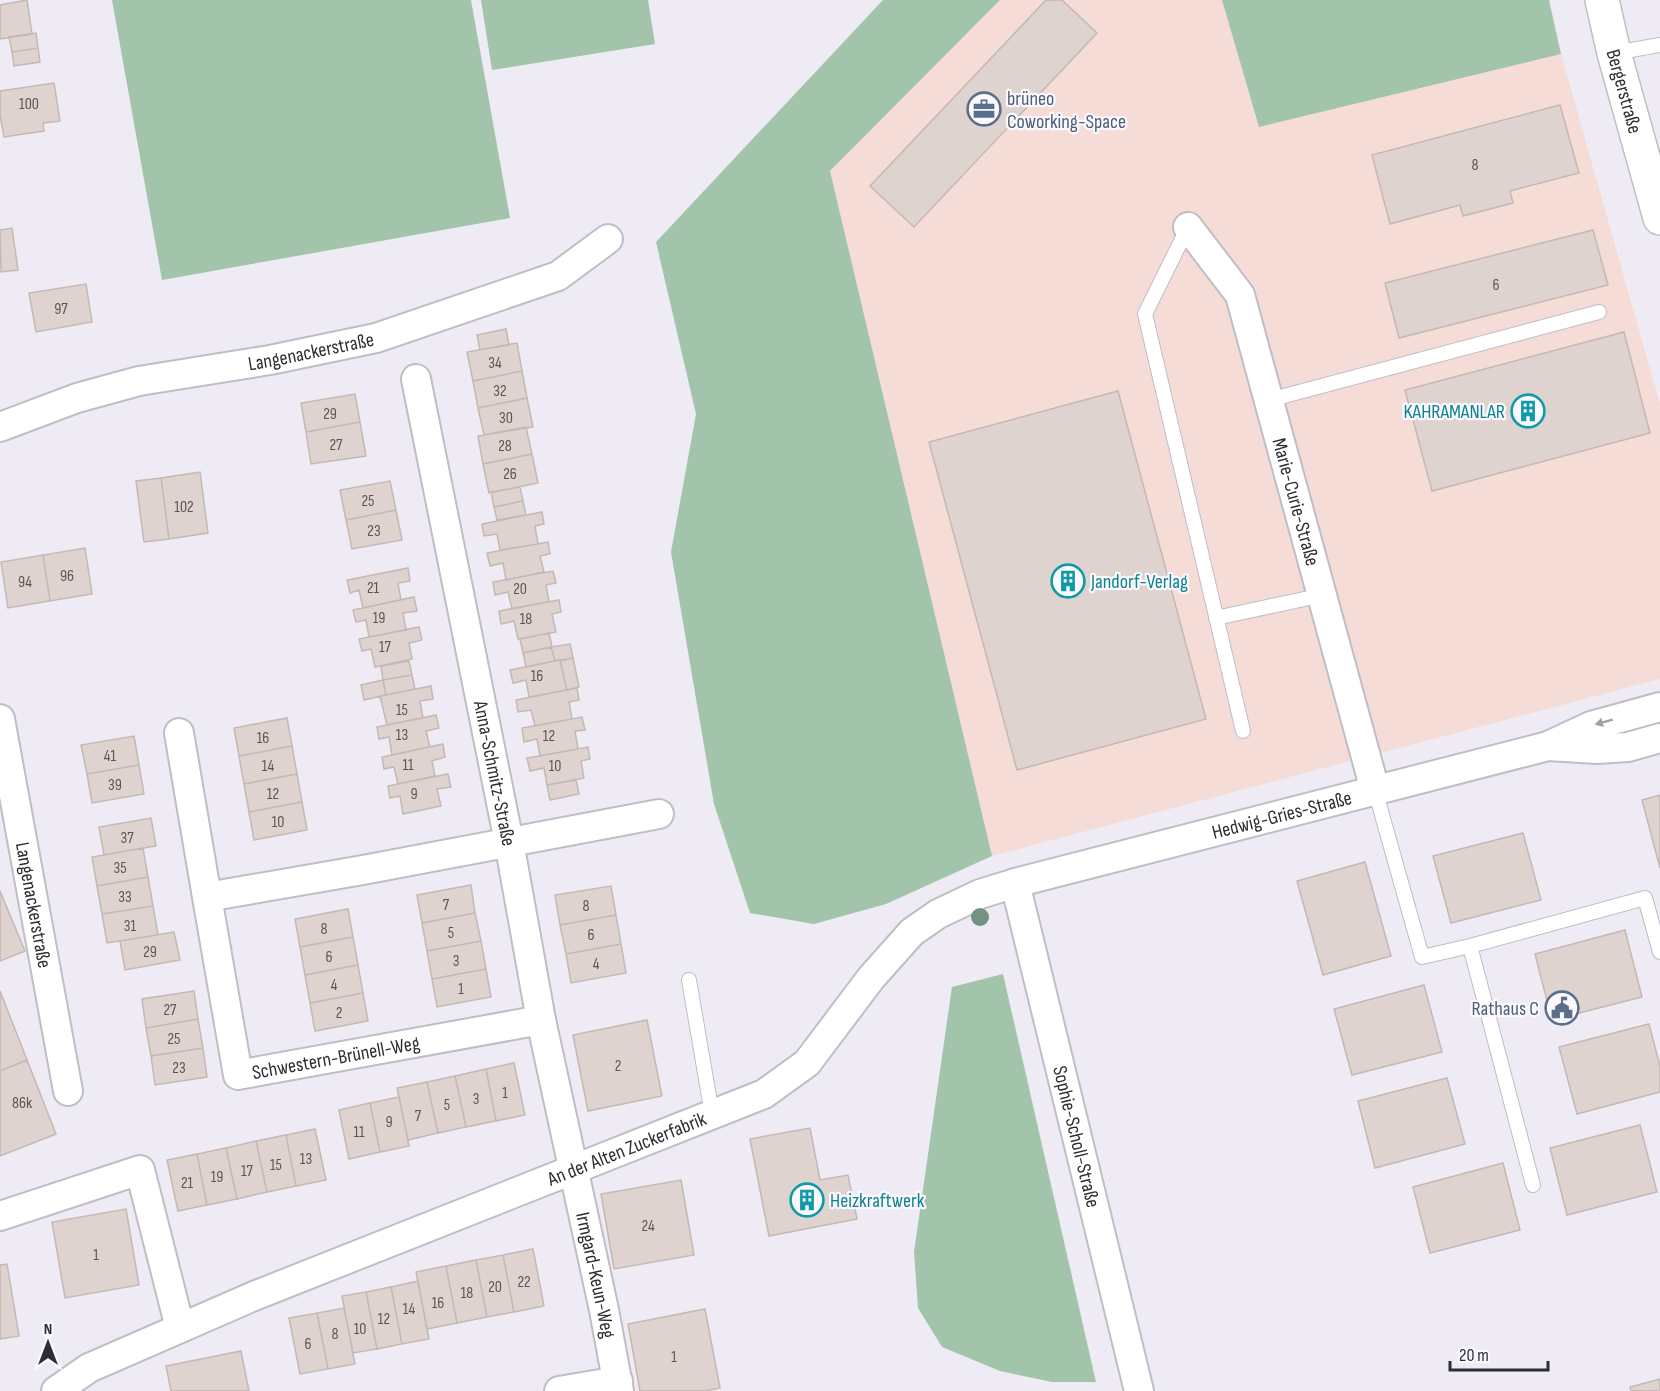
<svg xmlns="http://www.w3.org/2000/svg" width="1660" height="1391" font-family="'Sofia Sans Condensed',sans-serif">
  <rect width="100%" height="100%" fill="#eeebf5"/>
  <!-- commercial -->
  <path fill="#f6dcd6" d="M1000 0H1222L1259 126 1561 54 1660 404V679L992 856 830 171Z"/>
  <!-- green -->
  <path fill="#a2c4ab" d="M112 0H471L510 218 162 280Z
    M481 0H648L655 44 492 70Z
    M883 0H1000L830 171 992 856 886 904 814 924 750 913 714 804 671 552 696 414 656 242Z
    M1222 0H1549L1561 54 1259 127Z
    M1003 974 1096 1382H1052L1000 1371 942 1347 918 1308 914 1252 952 987Z"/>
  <!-- building -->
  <path fill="#dfd3cf" stroke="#c4b8b4" stroke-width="1.5" d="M27 0 32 34 0 39V5Z
    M1046 0H1062L1097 33 914 227 870 186Z
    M36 33 38 48 12 52 9 37Z
    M38 48 40 62 14 66 12 52Z
    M54 83 60 121 43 123 44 131 4 137 0 115V91Z
    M1560 105 1579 173 1510 191 1513 203 1463 216 1460 205 1390 224 1372 155Z
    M12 228 18 270 1 272 0 230Z
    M1593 230 1608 285 1399 338 1385 283Z
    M86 284 92 322 36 332 29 293Z
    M506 329 509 345 480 350 477 335Z
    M1624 332 1650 433 1432 491 1405 390Z
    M517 343 522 371 473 381 467 352Z
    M522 371 527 398 478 408 473 381Z
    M1118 391 1206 719 1017 770 929 442Z
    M355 394 360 422 306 432 301 403Z
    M527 398 533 427 484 435 478 408Z
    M360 422 366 456 311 464 306 432Z
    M526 427 532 454 483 464 478 436Z
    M532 454 538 483 489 493 483 464Z
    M200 472 208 533 169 539 161 478Z
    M161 478 169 539 144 542 136 481Z
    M390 481 396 510 346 520 340 490Z
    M520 487 523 501 494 507 491 492Z
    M523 501 526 515 497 520 494 507Z
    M396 510 402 540 352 549 346 520Z
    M542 512 544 524 535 526 538 544 500 550 497 534 484 536 482 524Z
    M548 542 550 554 540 556 544 572 506 580 503 563 490 566 487 553Z
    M85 548 92 594 50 601 43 555Z
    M43 555 50 601 8 608 1 562Z
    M408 568 410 581 398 583 401 600 363 608 359 590 350 593 347 580Z
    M553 571 556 583 546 585 549 602 512 609 508 592 495 595 493 582Z
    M414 597 417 611 403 613 406 630 369 637 366 620 356 622 353 610Z
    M559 600 561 612 552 614 556 632 518 639 514 621 501 624 499 611Z
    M419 627 422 640 409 643 412 659 375 667 371 649 362 651 359 639Z
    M549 633 552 647 523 653 520 639Z
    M570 644 573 658 555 661 551 647Z
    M551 647 555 661 526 667 523 653Z
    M573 658 579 687 567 690 560 661Z
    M560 660 567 690 529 697 526 680 513 683 510 670Z
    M409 661 412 675 383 680 381 666Z
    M412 675 415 689 386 695 383 680Z
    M383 680 386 695 364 700 361 685Z
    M431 686 433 699 420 701 423 718 387 725 380 696Z
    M577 688 579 700 569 702 572 719 535 726 531 710 518 712 516 700Z
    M436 715 439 728 426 731 430 747 392 755 389 737 379 739 377 727Z
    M582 717 585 730 575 731 578 749 540 756 537 739 524 742 522 728Z
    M287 718 292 746 239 756 234 728Z
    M134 736 139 765 87 774 81 745Z
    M443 744 445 757 432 761 435 776 398 784 394 767 384 769 382 757Z
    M292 746 297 774 244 784 239 756Z
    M588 747 590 759 581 761 584 778 547 785 544 768 530 771 527 758Z
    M139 765 144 794 92 803 87 774Z
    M297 774 302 802 249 812 244 784Z
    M448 774 451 787 437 789 441 806 403 814 400 796 390 798 388 786Z
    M576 780 579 794 550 800 547 785Z
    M1660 795V868L1642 800Z
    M302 802 307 830 254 840 249 812Z
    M151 818 156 846 104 855 99 827Z
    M1523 833 1541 900 1451 923 1433 856Z
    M143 848 148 877 97 886 92 857Z
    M1365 862 1391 956 1323 975 1297 881Z
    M148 877 153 906 102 914 97 886Z
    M471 885 475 913 422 923 417 895Z
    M611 886 616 915 560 925 555 895Z
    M0 891 25 951 0 961Z
    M153 906 158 935 107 943 102 914Z
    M348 909 353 937 300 947 295 919Z
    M475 913 481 941 427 951 422 923Z
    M616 915 621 944 566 954 560 925Z
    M1625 930 1642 997 1552 1020 1535 954Z
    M174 932 180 960 125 970 120 941Z
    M353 937 358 965 305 975 300 947Z
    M481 941 486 969 432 979 427 951Z
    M621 944 626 973 571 983 566 954Z
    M358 965 363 993 310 1003 305 975Z
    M486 969 491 997 437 1007 432 979Z
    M1424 985 1442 1052 1352 1075 1334 1009Z
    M0 991 27 1060 0 1071Z
    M194 991 198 1019 146 1028 142 999Z
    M363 993 368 1021 315 1031 310 1003Z
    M198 1019 203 1048 151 1056 146 1028Z
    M647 1020 662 1096 588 1111 573 1035Z
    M1649 1024 1660 1066V1092L1577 1114 1559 1047Z
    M203 1048 207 1077 155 1085 151 1056Z
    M27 1060 56 1134 0 1156V1071Z
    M514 1063 525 1115 496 1121 486 1069Z
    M486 1069 496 1121 466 1127 455 1076Z
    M455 1076 466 1127 438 1133 427 1082Z
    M1447 1078 1465 1144 1375 1168 1358 1101Z
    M427 1082 438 1133 408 1140 397 1088Z
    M399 1097 409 1146 380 1152 370 1103Z
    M370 1103 380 1152 349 1159 339 1110Z
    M1640 1125 1657 1192 1567 1215 1550 1148Z
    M810 1128 820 1180 848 1175 857 1219 769 1236 750 1139Z
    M315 1129 326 1180 296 1186 286 1135Z
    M286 1135 296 1186 267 1192 256 1141Z
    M256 1141 267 1192 237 1199 226 1148Z
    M226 1148 237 1199 207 1205 197 1154Z
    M197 1154 207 1205 178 1211 167 1160Z
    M1503 1163 1520 1230 1430 1253 1413 1187Z
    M681 1180 694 1255 614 1269 601 1194Z
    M126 1209 139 1285 65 1298 52 1222Z
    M533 1249 544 1306 514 1312 503 1255Z
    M503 1255 514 1312 487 1317 476 1260Z
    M476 1260 487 1317 457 1323 446 1266Z
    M7 1264 19 1336 0 1339V1265Z
    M446 1266 457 1323 427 1329 416 1272Z
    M418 1281 429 1339 402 1344 391 1287Z
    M391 1287 402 1344 377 1349 366 1292Z
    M366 1292 377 1349 353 1353 342 1296Z
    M344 1308 355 1364 328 1369 317 1313Z
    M705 1309 720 1388 705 1391H640L628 1324Z
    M317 1313 328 1369 300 1374 289 1318Z
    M241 1351 249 1391H171L166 1366Z
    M1660 1379V1391H1631L1630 1387Z"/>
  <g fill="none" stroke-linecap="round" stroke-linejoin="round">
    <defs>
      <path id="service" d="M1614 53 1660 45
        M1188 227 1145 314 1243 731
        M1269 400 1599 312
        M1216 618 1323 595
        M1375 790 1422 957 1470 946 1645 898 1660 952
        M1470 946 1533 1185
        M689 980 712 1114"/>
      <g id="minor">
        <path id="s1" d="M1188 227 1240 295 1375 790"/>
        <path id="s2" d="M416 379 509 842 541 1020 604 1310 619 1391"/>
        <path id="s3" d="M0 427 77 398 139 381 270 360 376 338 558 276 608 239"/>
        <path d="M1660 707 1591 726 1548 746 1597 749 1628 747 1660 738"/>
        <path id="s4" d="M0 719 68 1091"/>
        <path d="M179 733 207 897 363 870 659 814"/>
        <path id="s5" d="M1015 883 1139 1391"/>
        <path id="s6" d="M207 897 238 1075 541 1020"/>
        <path d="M0 1216 140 1170 180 1328"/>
        <path id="s7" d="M56 1391 89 1368 254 1296 764 1094 807 1063 871 978 912 932 938 914 980 894 1019 882 1548 746"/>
        <path d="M559 1391 618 1381"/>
      </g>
      <g id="tertiary">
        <path id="s8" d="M1602 0 1614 53 1660 218"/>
      </g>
    </defs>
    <!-- service casing -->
    <use href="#service" stroke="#c0bdc7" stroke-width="16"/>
    <!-- minor casing -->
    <use href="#minor" stroke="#c0bdc7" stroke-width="32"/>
    <!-- tertiary casing -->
    <use href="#tertiary" stroke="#c0bdc7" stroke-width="36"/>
    <!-- service -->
    <use href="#service" stroke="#fff" stroke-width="14"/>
    <!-- minor -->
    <use href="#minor" stroke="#fff" stroke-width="28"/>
    <!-- tertiary -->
    <use href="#tertiary" stroke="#fff" stroke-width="33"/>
  </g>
  <!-- trees -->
  <circle fill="#739284" cx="980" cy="917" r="9"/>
  <!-- one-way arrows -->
  <defs><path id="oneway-solid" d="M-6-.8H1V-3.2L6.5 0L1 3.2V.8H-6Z" transform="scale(1.5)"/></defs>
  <use fill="#a1a0a2" href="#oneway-solid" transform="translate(1604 722) rotate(165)"/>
  <!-- icons -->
  <defs>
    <symbol id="office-ring" viewBox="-11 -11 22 22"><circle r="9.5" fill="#fbf9ff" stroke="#5c6f8a" stroke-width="1.5"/><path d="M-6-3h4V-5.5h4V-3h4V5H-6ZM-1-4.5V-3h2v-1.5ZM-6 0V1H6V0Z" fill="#5c6f8a"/></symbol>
    <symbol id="building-ring" viewBox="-11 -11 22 22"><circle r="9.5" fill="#fbf9ff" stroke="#0f9aa8" stroke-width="1.5"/><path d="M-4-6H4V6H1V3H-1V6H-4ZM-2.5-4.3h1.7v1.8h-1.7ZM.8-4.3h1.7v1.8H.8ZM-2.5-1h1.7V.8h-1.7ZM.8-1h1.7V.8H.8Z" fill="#0f9aa8"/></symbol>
    <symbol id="civic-ring" viewBox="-11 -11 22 22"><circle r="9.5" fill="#fbf9ff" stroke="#5c6f8a" stroke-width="1.5"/><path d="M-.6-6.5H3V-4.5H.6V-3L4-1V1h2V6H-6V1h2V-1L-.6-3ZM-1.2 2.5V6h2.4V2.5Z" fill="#5c6f8a"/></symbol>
  </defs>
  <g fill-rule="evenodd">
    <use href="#office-ring" x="965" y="90" width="38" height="38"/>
    <use href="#building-ring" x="1509" y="392" width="38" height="38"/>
    <use href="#building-ring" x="1049" y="562" width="38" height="38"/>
    <use href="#civic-ring" x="1543" y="989" width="38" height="38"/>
    <use href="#building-ring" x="788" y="1181" width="38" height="38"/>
  </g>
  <g text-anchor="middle" stroke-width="4.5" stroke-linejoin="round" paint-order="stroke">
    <!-- number labels -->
    <g font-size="16" fill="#5a5658">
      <text x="29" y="109">100</text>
      <text x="1475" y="170">8</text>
      <text x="1496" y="290">6</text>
      <text x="61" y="314">97</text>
      <text x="495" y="368">34</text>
      <text x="500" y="396">32</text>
      <text x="330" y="419">29</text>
      <text x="506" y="423">30</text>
      <text x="336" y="450">27</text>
      <text x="505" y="451">28</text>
      <text x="510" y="479">26</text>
      <text x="368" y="506">25</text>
      <text x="184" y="512">102</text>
      <text x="374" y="536">23</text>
      <text x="67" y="581">96</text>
      <text x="25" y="587">94</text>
      <text x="373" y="593">21</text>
      <text x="520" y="594">20</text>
      <text x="379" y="623">19</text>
      <text x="526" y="624">18</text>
      <text x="385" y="652">17</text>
      <text x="537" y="681">16</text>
      <text x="402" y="715">15</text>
      <text x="402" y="740">13</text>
      <text x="549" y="741">12</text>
      <text x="263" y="743">16</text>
      <text x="110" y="761">41</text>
      <text x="408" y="770">11</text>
      <text x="268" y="771">14</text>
      <text x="555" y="771">10</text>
      <text x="115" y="790">39</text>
      <text x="273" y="799">12</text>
      <text x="414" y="799">9</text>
      <text x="278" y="827">10</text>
      <text x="127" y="843">37</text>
      <text x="120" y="873">35</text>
      <text x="125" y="902">33</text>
      <text x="446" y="910">7</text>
      <text x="586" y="911">8</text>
      <text x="130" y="931">31</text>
      <text x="324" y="934">8</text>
      <text x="451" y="938">5</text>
      <text x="591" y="940">6</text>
      <text x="150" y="957">29</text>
      <text x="329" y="962">6</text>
      <text x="456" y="966">3</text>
      <text x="596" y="969">4</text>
      <text x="334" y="990">4</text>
      <text x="461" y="994">1</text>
      <text x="170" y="1015">27</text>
      <text x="339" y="1018">2</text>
      <text x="174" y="1044">25</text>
      <text x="618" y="1071">2</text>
      <text x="179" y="1073">23</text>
      <text x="505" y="1098">1</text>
      <text x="476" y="1104">3</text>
      <text x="22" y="1108">86k</text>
      <text x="447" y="1110">5</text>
      <text x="418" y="1121">7</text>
      <text x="389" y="1127">9</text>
      <text x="359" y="1137">11</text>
      <text x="306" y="1164">13</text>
      <text x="276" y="1170">15</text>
      <text x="247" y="1176">17</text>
      <text x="217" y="1182">19</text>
      <text x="187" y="1188">21</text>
      <text x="648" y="1231">24</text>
      <text x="96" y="1260">1</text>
      <text x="524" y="1287">22</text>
      <text x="495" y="1292">20</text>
      <text x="467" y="1298">18</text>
      <text x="438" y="1308">16</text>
      <text x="409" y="1314">14</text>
      <text x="384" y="1324">12</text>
      <text x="360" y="1334">10</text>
      <text x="335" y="1339">8</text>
      <text x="308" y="1349">6</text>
      <text x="674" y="1362">1</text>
    </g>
    <!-- street labels -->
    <g font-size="20" fill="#2e2d31" stroke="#fbf9ff">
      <text dy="7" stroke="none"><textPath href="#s8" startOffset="94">Bergerstraße</textPath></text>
      <text dy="7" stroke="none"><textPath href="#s3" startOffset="321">Langenackerstraße</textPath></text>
      <text dy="7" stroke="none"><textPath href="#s1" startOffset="300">Marie-Curie-Straße</textPath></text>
      <text dy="7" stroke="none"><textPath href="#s2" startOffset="402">Anna-Schmitz-Straße</textPath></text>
      <text dy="7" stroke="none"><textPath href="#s7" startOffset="1380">Hedwig-Gries-Straße</textPath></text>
      <text dy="7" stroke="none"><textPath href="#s4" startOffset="189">Langenackerstraße</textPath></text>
      <text dy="7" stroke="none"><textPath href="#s6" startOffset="280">Schwestern-Brünell-Weg</textPath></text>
      <text dy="7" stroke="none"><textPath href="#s5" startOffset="261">Sophie-Scholl-Straße</textPath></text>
      <text dy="7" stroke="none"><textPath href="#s7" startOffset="621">An der Alten Zuckerfabrik</textPath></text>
      <text dy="7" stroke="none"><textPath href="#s2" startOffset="914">Irmgard-Keun-Weg</textPath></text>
    </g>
    <!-- service labels -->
    <g font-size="20" fill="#4e5e75" stroke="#fbf9ff" text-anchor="start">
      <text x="1007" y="105">brüneo<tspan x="1007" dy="23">Coworking-Space</tspan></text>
      <text x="1539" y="1015" text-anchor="end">Rathaus C</text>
    </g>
    <!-- culture labels -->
    <g font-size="20" fill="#0d838f" stroke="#fbf9ff" text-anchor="start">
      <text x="1505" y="418" text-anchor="end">KAHRAMANLAR</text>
      <text x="1091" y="588">Jandorf-Verlag</text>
      <text x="830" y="1207">Heizkraftwerk</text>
    </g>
  </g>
  <!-- north arrow -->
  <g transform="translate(48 1343)" stroke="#fbf9ff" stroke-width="4.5" paint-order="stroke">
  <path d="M0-4.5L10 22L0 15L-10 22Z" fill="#2e2d31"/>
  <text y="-9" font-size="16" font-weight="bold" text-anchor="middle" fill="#2e2d31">N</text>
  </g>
  <!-- scale -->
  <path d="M1450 1361v9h98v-9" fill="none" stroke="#2e2d31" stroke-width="3"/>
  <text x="1459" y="1361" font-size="18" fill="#2e2d31" stroke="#fbf9ff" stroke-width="4.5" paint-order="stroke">20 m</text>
</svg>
